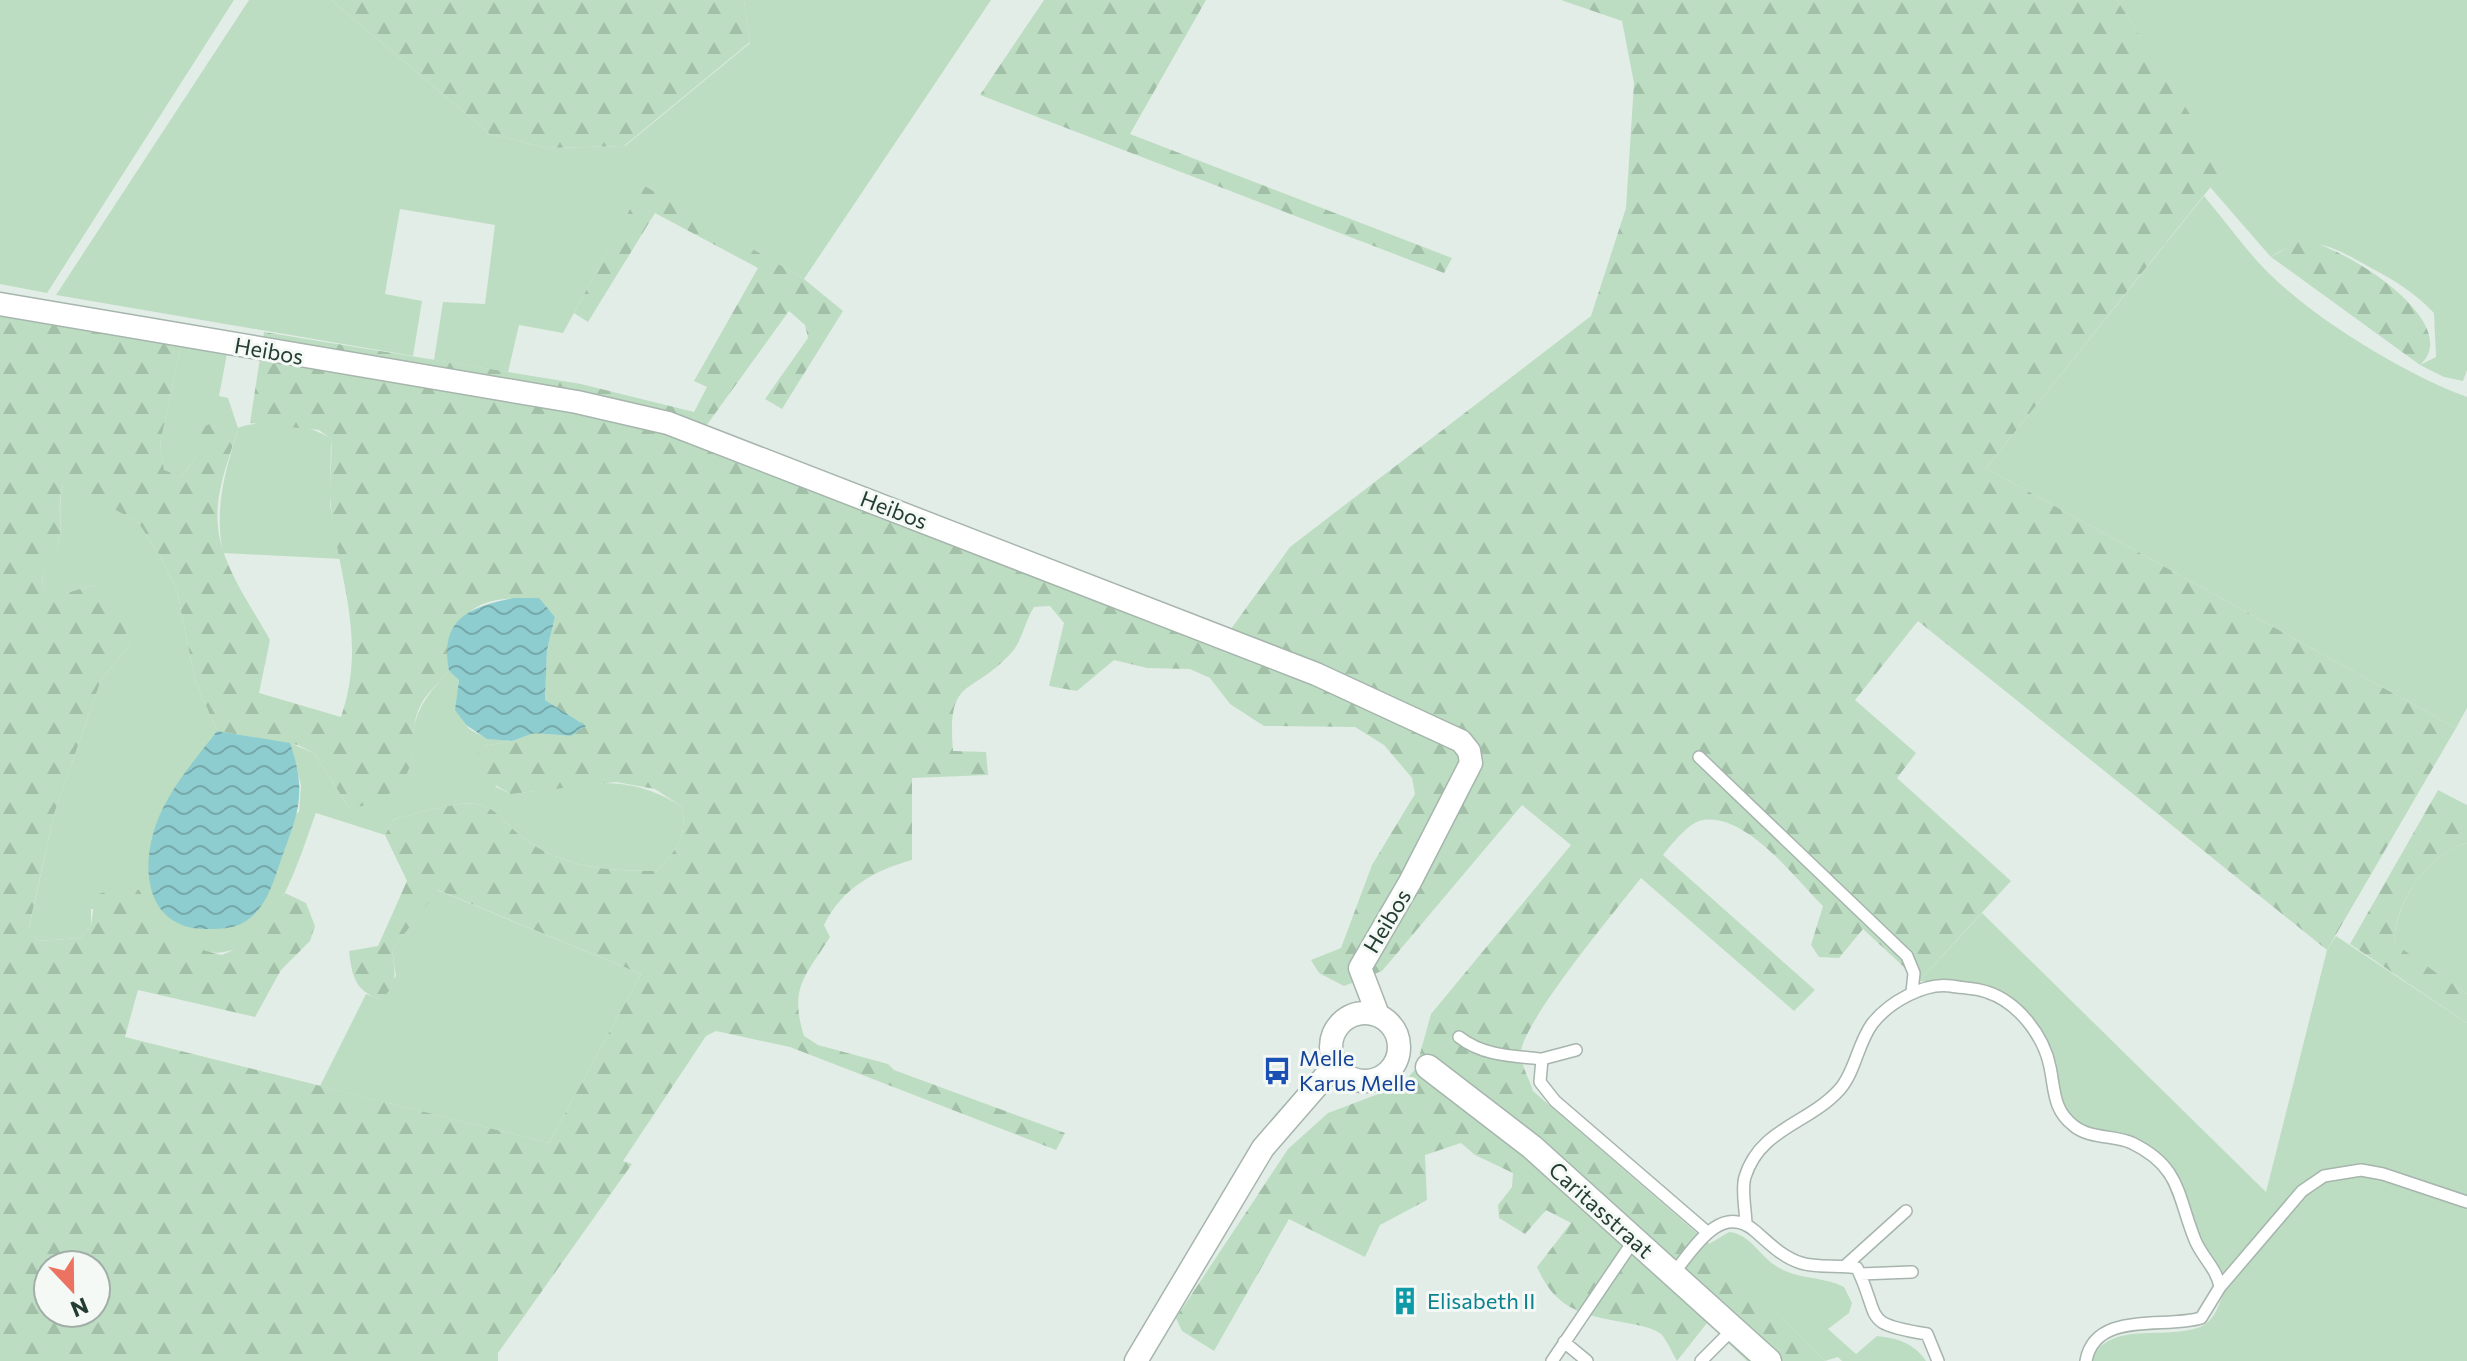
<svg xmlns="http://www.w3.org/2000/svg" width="2467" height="1361" font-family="Commissioner,sans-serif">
  <defs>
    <pattern id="forest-firs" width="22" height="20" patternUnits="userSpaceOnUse" patternTransform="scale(2)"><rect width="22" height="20" fill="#bdddc2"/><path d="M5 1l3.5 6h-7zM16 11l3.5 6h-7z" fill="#a2bfa7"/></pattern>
    <pattern id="water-waves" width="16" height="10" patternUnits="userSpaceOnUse" patternTransform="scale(2)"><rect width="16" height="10" fill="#8ecdcf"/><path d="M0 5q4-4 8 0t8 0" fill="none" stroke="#74a8a9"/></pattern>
  </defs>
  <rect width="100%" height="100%" fill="#e3ede7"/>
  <!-- green -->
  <path fill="#bdddc2" d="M0 0H234L47 293 0 284Z
    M249 0H331L490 134 547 148 625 146 750 43 744 0H991L804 279 643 186 563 333 519 325 508 372 434 360 443 302 485 304 495 225 400 209 385 294 422 301 413 356 56 295Z
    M2117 0H2467V370L2463 381 2444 377 2420 365 2436 357 2434 313C2415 293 2397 282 2373 269 2338 250 2310 229 2271 257L2263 248 2210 187 2224 169Z
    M2204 196C2222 217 2239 241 2258 262 2305 314 2402 373 2467 397V708L2456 728 1986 468Z
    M181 346 227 354 219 396 228 398 238 428C262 418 311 424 331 439L330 505 341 559 223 553C214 508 225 472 238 429L196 458 180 478 164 471 160 444Z
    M64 481 138 522 160 556 177 591 195 680 217 731C180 779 144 828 152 892L299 812 301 785 290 743 314 753 350 809 412 758C411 716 421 701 449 671L459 680C453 725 467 737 512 741L484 746 496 787 511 794C578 788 619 768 681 806 689 834 676 852 656 871 608 871 562 868 522 837 508 827 497 808 478 804 459 800 414 815 394 819L385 835 316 813C297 862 270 971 199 950 178 943 163 931 153 911L91 909V926L80 938 37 941 29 928 54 814 101 680 130 645 94 585 66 593H46C35 572 52 564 58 546 64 526 56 505 64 481Z
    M2467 843V994L2395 945C2392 906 2429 852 2467 843Z
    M437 890 641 974 549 1143 320 1086 366 994 380 999 396 976 392 950Z
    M1982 913 2266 1192 2327 950 2336 936 2467 1023V1198C2413 1181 2356 1149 2304 1183L2224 1276 2220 1274 2203 1246 2180 1179 2166 1162 2075 1122 2061 1106 2054 1067 2010 1000 1992 988 1953 981H1919Z
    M2355 1175 2377 1178 2467 1209V1361H2089C2112 1319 2161 1341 2200 1327 2216 1321 2219 1302 2226 1288 2231 1280 2302 1195 2309 1190 2323 1180 2338 1177 2355 1175Z
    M1729 1232C1750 1234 1759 1255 1776 1266 1797 1280 1823 1276 1844 1287L1852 1303 1849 1313 1828 1329 1856 1354 1877 1336C1897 1338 1914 1343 1926 1361H1842L1838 1357 1825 1361 1709 1244Z"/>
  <!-- forest -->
  <path fill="url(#forest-firs)" fill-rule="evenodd" d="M331 0H744L750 42 624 146 547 148 490 134Z
    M1044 0H1206L1130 134 1452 258 1444 273 980 95Z
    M1561 0H2117L2225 169 1986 468 2456 728 2327 950 1918 621 1855 700 1916 753 1897 778 2011 881 1919 981 1863 929 1839 958 1819 957 1811 945 1823 906C1795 878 1743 809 1699 821 1687 825 1671 845 1663 855L1815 990 1794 1011 1641 878C1616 910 1526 1018 1521 1051 1519 1062 1530 1080 1533 1091L1713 1247 1825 1361H1747L1707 1323 1677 1361C1672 1353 1667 1340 1661 1334 1653 1328 1642 1326 1632 1324 1586 1315 1557 1313 1537 1267L1571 1223 1546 1210 1525 1234 1499 1218 1498 1205 1512 1187 1513 1173 1475 1155 1461 1143 1425 1155 1427 1200 1380 1225 1365 1257 1289 1219 1214 1351 1182 1331 1176 1318 1288 1149 1328 1113 1402 1085 1416 1068 1431 1014 1571 845 1522 805 1382 971 1344 986 1319 973 1311 960 1341 948 1372 865 1415 794 1412 778 1384 745 1355 727 1264 726 1230 704 1210 678 1190 669 1147 668 1114 660 1077 691 1049 686 1064 623 1050 606 1034 607C1025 621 1022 641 1012 652 971 698 947 674 953 751L986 752 988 775 912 778V860C875 870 842 888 824 925L830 937C805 977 789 987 804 1036L818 1045 888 1064 894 1070 1065 1133 1056 1150 790 1047 716 1031 706 1036 623 1161 632 1164 498 1353V1361H0V313L181 346 160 444 164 470 181 477 196 458 201 428 222 418 238 429C229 459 214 494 218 527 222 567 251 605 270 640L259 693 341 717C367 641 340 583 331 508 328 486 333 462 331 439L319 430 250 423 264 332 581 384 694 412 707 387 694 381 758 268 655 213 588 322 574 313 643 185 804 279 843 311 782 409 765 399 808 338 805 325 789 311 701 433 753 454 759 446 1231 629 1290 547 1591 316 1626 208 1634 83 1622 21ZM64 482 138 522 160 556 177 591 195 680 217 731 298 745 314 753 350 809C379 803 409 789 412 755 414 739 412 727 418 711 424 695 438 684 449 671 446 657 449 649 454 635 469 597 502 598 538 598L555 617 547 650 545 700 585 726 571 736 533 733 512 741 484 746 475 757 472 772 511 794 616 782 655 789 681 806C689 834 676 852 656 871 608 871 562 868 522 837 508 827 496 807 478 804 459 800 414 815 394 819L385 835 407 881 378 946 349 951C352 976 355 991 380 999 399 987 395 970 392 950L438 890 641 974 549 1143 125 1037 138 990 255 1017 281 970 310 941 315 926 306 903 285 893C268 922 254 942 222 955 174 944 165 930 139 890L123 887 95 895 91 926 80 938 37 941 29 927 54 814 101 680 130 645C122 619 115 602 94 585L66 593 46 592C35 572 53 564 58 546 64 526 55 507 64 482ZM48 1265H96V1313H48Z
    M2301 240C2340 243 2467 323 2420 365L2271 257Z
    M2438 790 2467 805V843C2429 852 2392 906 2395 944L2467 994V1023L2350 944Z"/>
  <!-- water -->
  <path fill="url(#water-waves)" d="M514 598H539L555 617 547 650 545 700 586 726 571 736 534 733 512 741 487 739 466 725 455 710 459 680 449 671C439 619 469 607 514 598Z
    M217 731 290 743C306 790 300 809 283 854 275 876 269 903 250 918 239 928 223 929 209 929 153 931 140 881 153 834 163 796 194 761 217 731Z"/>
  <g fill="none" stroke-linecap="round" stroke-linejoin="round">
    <defs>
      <path id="service" d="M1699 757 1907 956 1914 973 1912 992
        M1459 1037C1483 1056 1513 1056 1542 1059
        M1576 1050 1542 1059 1540 1082 1555 1101 1707 1232
        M1746 1225C1746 1211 1741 1190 1745 1177 1760 1128 1809 1124 1840 1089 1855 1072 1858 1043 1872 1024 1888 1003 1924 982 1951 986 1962 988 1976 988 1987 992 2018 1002 2044 1036 2050 1067 2055 1091 2053 1110 2074 1126 2090 1139 2114 1135 2132 1143 2181 1167 2177 1195 2195 1240 2202 1257 2217 1269 2220 1287
        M1845 1266 1906 1211
        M1673 1274C1692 1251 1720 1201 1755 1231 1769 1243 1782 1257 1801 1263 1817 1268 1839 1265 1857 1268 1882 1320 1860 1323 1927 1334L1938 1361
        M1860 1274 1912 1272
        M1564 1342 1587 1361
        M1552 1361 1634 1240
        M1701 1361 1733 1329
        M2086 1361C2095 1310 2165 1329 2201 1318L2220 1287 2302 1191 2324 1176 2361 1170 2383 1174 2467 1202"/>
      <path id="minor" d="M0 304 577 402 668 423 1316 674 1461 741 1469 751 1471 763 1410 882 1360 968 1378 1015
        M1331 1047a34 34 0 1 1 68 0a34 34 0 1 1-68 0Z
        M1136 1361 1263 1148 1335 1065"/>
      <path id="tertiary" d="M1428 1067 1532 1147 1769 1361"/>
    </defs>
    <!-- service casing -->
    <use href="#service" stroke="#a6b5ad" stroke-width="14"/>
    <!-- minor casing -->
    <use href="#minor" stroke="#a6b5ad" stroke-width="25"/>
    <!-- tertiary casing -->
    <use href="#tertiary" stroke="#a6b5ad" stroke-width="27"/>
    <!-- service -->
    <use href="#service" stroke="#fff" stroke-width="11"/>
    <!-- minor -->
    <use href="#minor" stroke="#fff" stroke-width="22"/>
    <!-- tertiary -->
    <use href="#tertiary" stroke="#fff" stroke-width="24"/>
  </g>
  <!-- icons -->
  <defs>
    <symbol id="bus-bare" viewBox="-9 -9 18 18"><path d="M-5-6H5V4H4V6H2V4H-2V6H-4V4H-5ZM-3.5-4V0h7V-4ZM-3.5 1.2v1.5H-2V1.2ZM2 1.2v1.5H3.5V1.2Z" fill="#1a4fb4" stroke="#f4f9f6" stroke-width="2.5" paint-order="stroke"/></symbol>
    <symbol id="building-bare" viewBox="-9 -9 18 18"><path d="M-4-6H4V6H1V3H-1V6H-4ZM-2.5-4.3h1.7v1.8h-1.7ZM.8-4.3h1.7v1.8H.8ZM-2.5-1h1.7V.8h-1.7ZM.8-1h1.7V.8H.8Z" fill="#0f9aa8" stroke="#f4f9f6" stroke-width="2.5" paint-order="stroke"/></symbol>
  </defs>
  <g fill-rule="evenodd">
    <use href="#bus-bare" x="1257" y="1051" width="40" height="40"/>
    <use href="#building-bare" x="1385" y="1281" width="40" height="40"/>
  </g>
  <g text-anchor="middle" stroke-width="6" stroke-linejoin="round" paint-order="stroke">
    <!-- street labels -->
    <g font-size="22" fill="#243d33" stroke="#f4f9f6">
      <text transform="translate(269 351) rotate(10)" y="8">Heibos</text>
      <text transform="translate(894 510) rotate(21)" y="8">Heibos</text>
      <text transform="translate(1387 921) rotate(-59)" y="8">Heibos</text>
      <text transform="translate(1601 1210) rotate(42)" y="8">Caritasstraat</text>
    </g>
    <!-- transit labels -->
    <g font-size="22" fill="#164399" stroke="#f4f9f6" text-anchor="start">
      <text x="1299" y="1066">Melle<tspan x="1299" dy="25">Karus Melle</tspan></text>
    </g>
    <!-- culture labels -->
    <g font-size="22" fill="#0d838f" stroke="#f4f9f6" text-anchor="start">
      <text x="1427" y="1309">Elisabeth II</text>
    </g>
  </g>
  <!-- north arrow -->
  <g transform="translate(72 1289) rotate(158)"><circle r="38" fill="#f4f9f6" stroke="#a1aea8" stroke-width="2"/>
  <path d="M0-6L14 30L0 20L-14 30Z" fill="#ec7262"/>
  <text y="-12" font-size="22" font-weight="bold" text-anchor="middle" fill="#243d33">N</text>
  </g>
</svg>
